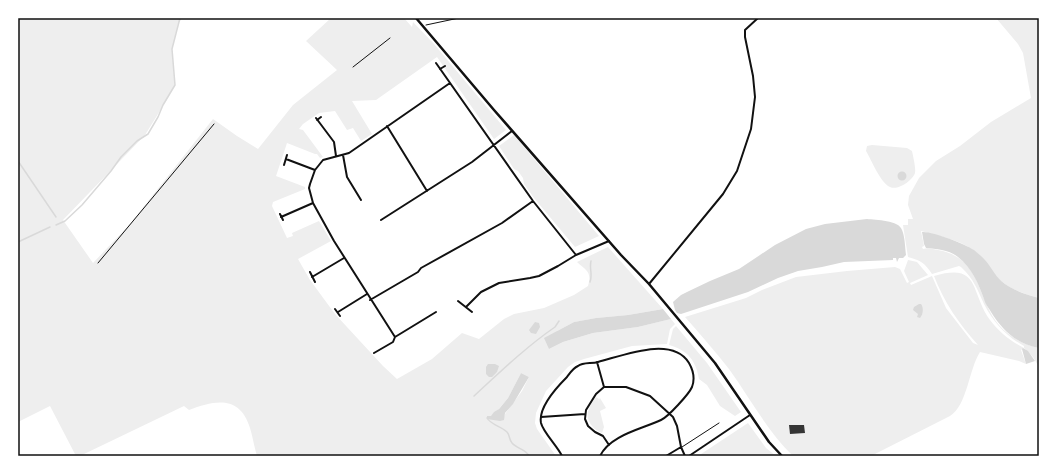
<svg xmlns="http://www.w3.org/2000/svg" width="1057" height="474" font-family="'Public Sans',sans-serif">
  <rect width="100%" height="100%" fill="#fff"/>
  <!-- green -->
  <path fill="#eee" fill-rule="evenodd" d="M18 18H182L178 24 172 49 175 85 166 101 145 135 63 220 93 263 130 224 213 119 237 136 258 149 293 105 337 70 306 41 331 18H404L412 27 413 22 434 44 506 130 494 139 437 57 376 100 352 101 372 134 361 141 353 128 347 130 335 111 319 113 303 124 299 129 303 130 323 157 320 158 317 154H315L287 143 276 176 305 187V189L273 202 272 206 287 238 293 236 292 233 319 221 331 241 298 259 310 280 335 314 383 366 397 379 432 359 462 333 479 339 504 319 514 314 544 308 574 295 588 286C592 272 587 271 577 262L608 247 663 309 628 315 596 318 574 322 557 331 549 349 563 342 593 333 638 327 671 319 675 324 670 329 667 344 632 346 584 359 575 362 568 367 546 391 536 413 535 423 537 429 556 456H257C254 446 253 438 250 428 240 395 215 400 189 410L184 406 82 455 76 456 50 406 18 422ZM521 373 529 377 522 391 505 414 503 419 498 410 508 398Z
    M996 18H1039V298C1025 294 1008 289 998 278 989 269 984 257 973 250 958 239 938 236 921 231L924 246 922 247 923 249C928 247 933 249 938 250 982 258 976 298 999 325 1008 336 1026 346 1039 348V367L1033 357 1024 348 1021 350 1026 364 1019 361 980 352C969 369 967 406 950 416L871 456H793C767 431 750 398 729 369 715 351 700 334 685 317L746 298 762 290 796 277 847 271 895 267 900 269 907 283 909 282 904 271 908 260 917 262 928 275 910 283 911 285 932 276 946 308 973 343 978 345C959 324 944 302 934 276 981 262 970 293 990 320 999 332 1010 341 1024 348V346C1006 336 993 322 984 304 977 289 974 279 961 267L959 266 932 274C925 263 920 260 908 257L903 225H908V219H913L908 205 909 196 919 178 936 161 960 146 991 122 1031 98 1023 53 1018 44Z
    M514 135 599 236 575 247 534 198 524 184 523 178 518 171 514 169 499 146Z
    M872 145 907 148 912 151C913 156 916 168 915 173 913 180 898 191 890 187 880 182 872 161 866 151L867 146Z
    M676 326 707 363 741 412 735 416 720 406 707 385 699 379C696 361 688 350 669 345L673 329Z
    M596 397 599 399 598 402 600 398 606 408 600 411 604 427 602 433C593 430 584 419 589 409 590 405 593 401 596 397Z
    M748 423 766 448 776 456H698Z"/>
  <!-- water -->
  <path fill="#d9d9d9" d="M897.5 176a4.5 4.5 0 1 1 9 0a4.5 4.5 0 1 1-9 0Z
    M867 219C876 220 899 220 902 230 905 237 905 247 906 255L903 258H899L897 262 896 258H893V260L844 262 822 267 798 271 778 278 748 292 681 314 677 313 675 310 673 302 681 295 687 292 710 281 739 269 775 245 806 229 825 224Z
    M922 232C932 231 965 244 974 250 978 253 982 257 985 260 992 268 996 278 1005 284 1015 291 1028 295 1039 298V348C1017 344 1003 331 991 312 989 308 985 304 984 299 978 283 972 268 958 257 950 250 936 249 926 248L924 244Z
    M919 304H921C924 308 923 315 920 318L917 317 918 314 913 310 914 307Z
    M663 309 671 319 638 327 593 333 563 342 549 349 544 338 574 322 596 318 628 315Z
    M535 322 539 323 540 327 536 334 531 333 529 330Z
    M1023 348 1028 351 1035 361 1026 364 1022 349Z
    M488 364H495L499 366 497 372 492 377H489L486 374V367Z
    M521 373 529 377 513 404 505 413 504 420 500 421 487 419V416H491L494 412 499 409 508 398Z"/>
  <g fill="none" stroke-linecap="round" stroke-linejoin="round">
    <!-- stream -->
    <path stroke="#d9d9d9" stroke-width="1.5" d="M18 161 56 217
      M56 225 65 221 82 205 111 171 121 157 137 141 148 134 158 117 163 105 175 85 172 49 180 18
      M18 242 50 227
      M590 282C593 274 589 269 591 261
      M474 396C500 372 526 347 555 327L559 321
      M487 418C491 425 501 426 507 432 510 435 509 440 512 443 517 449 526 449 529 456"/>
  </g>
  <!-- building -->
  <path fill="#353535" d="M789 425H804L805 433 790 434Z"/>
  <g fill="none" stroke-linecap="round" stroke-linejoin="round">
    <!-- path -->
    <path stroke="#111" stroke-width="1" d="M426 25 459 18
      M353 67 390 38
      M98 263 214 124"/>
    <!-- service -->
    <path stroke="#111" stroke-width="1" d="M682 447 719 423"/>
    <!-- minor -->
    <path stroke="#111" stroke-width="2" d="M436 63 533 201 576 255
      M440 69 445 66
      M316 118 334 142 336 156
      M317 120 321 117
      M387 126 427 191
      M343 155 347 177 361 200
      M286 159 315 170
      M284 165 287 155
      M280 214 283 220
      M281 217 313 203
      M381 220 472 162 512 131
      M310 272 315 282
      M312 277 344 258
      M649 284 723 194 737 171 751 129 755 97 753 76 745 37V30L758 18
      M370 300 418 272 421 268 502 223 533 201
      M458 301 472 312
      M466 307 481 292 499 283 530 278 539 276 558 266 576 255 609 241
      M335 309 340 316
      M338 312 367 294
      M395 337 334 241 313 203 309 188 310 184 315 170 323 160 349 153 450 83
      M374 353 393 342 395 337 436 312
      M597 362 604 387
      M541 417 585 414
      M609 445 603 436 595 432 588 426 585 419 586 410 596 394 604 387H626L650 396 673 417 677 426 681 447 685 456
      M562 456C558 447 543 432 541 423 538 407 557 387 567 377 570 373 573 368 578 366 583 362 592 364 598 362 622 356 672 335 689 363 693 370 695 379 692 387 689 394 668 417 661 420 642 429 610 435 600 456
      M666 456 681 447
      M689 456 750 415"/>
    <!-- tertiary -->
    <path stroke="#111" stroke-width="2.5" d="M416 18 494 110 621 255 649 284 715 363 769 442 782 456"/>
  </g>
  <!-- border -->
  <rect width="1057" height="474" fill="none" stroke="#ffffff" stroke-width="38"/>
  <rect x="19" y="19" width="1019" height="436" fill="none" stroke="#111" stroke-width="1.5"/>
</svg>
